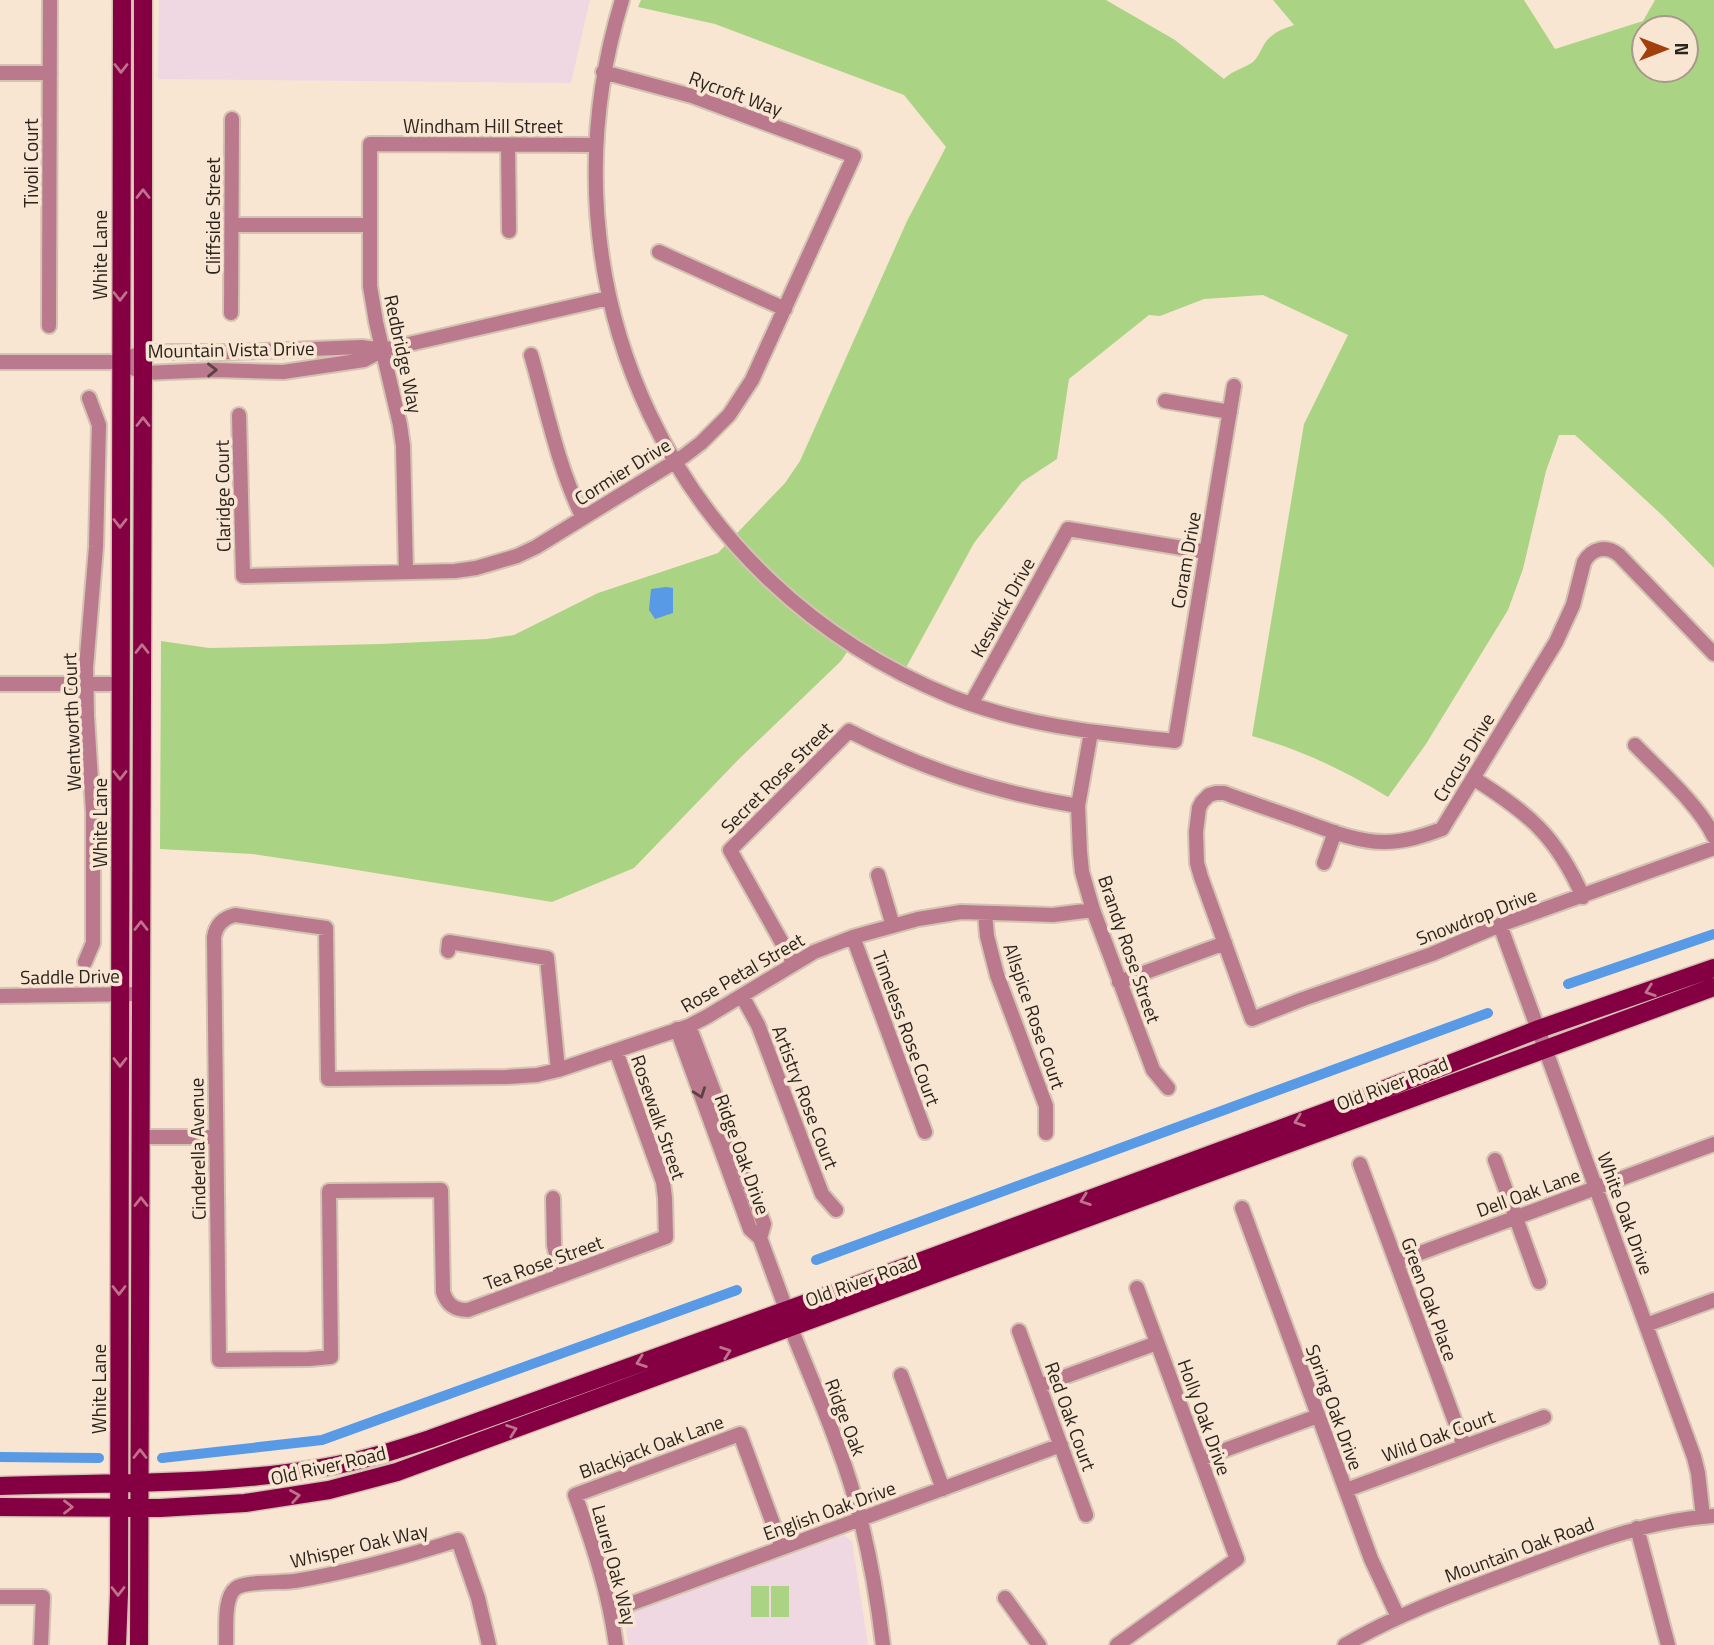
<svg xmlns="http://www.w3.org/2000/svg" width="1714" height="1645" font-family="'Titillium Web',sans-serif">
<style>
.education{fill:#f0d8e3}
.green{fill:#aad484;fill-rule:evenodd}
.water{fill:#589ae5}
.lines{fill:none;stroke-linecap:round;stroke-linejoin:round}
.canal{stroke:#589ae5;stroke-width:10}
.minor-casing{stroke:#d3c3b2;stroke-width:18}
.major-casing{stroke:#d3c3b2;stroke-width:21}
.minor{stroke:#bb798d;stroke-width:14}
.major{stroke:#850043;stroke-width:18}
.oneway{stroke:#be738b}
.oneway2{stroke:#5d4244}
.labels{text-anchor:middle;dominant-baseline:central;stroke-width:7;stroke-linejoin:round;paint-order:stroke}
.street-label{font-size:19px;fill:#2b241d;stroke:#f8e6d3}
</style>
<rect width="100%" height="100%" fill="#f8e6d3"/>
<path class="education" d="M159 0H590L571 83 158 79Z
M844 1535 852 1541 868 1645H628L626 1625 629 1614Z"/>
<path class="green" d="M641 0H1106L1175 40 1224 79C1233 70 1243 69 1253 62 1259 56 1261 49 1265 43 1272 33 1282 29 1294 25L1273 0H1524L1555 49 1643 21 1655 0H1714V568L1663 516 1575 435H1559L1546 471 1523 569 1508 610 1426 744 1388 797C1342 769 1303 751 1252 736L1304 424 1348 335 1263 295 1204 299 1160 316 1149 315 1069 379 1057 459 1022 482 974 543 902 675 851 646 841 661 739 759 634 868 552 902 326 865 252 854 160 849 161 641 209 648 380 644 487 639 514 635 598 593 718 553 785 483 800 461 907 221 946 147 904 95 715 24 638 7ZM1644 28H1686V70H1644Z
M751 1586H769V1617H751Z
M771 1586H789V1617H771Z"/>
<path class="water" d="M666 587 673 588V613L655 619 649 610 651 589Z"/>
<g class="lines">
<path class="canal" d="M1568 984 1714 934
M816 1260 1488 1013
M0 1457 99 1458
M162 1458 322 1440 737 1290"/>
<g class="minor-casing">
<path id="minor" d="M622 0C534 287 673 584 952 697 1024 726 1099 733 1175 741L1234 386
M0 73H50
M508 145 509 231
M232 225H370
M659 252 785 309
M231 313 232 119
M49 326 50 0
M531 355C547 410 558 467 583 518
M0 362H120L143 373 215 370 283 372 364 360 383 350 609 298
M120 362 143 352H234L362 347 383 350
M1165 401 1230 412
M239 415 243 576 455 571 476 568 517 556 536 547 583 518 684 456 701 443 729 415 752 380 854 156 692 96 603 72
M406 572 403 446 400 425 376 322 370 286V144L595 145
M1714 654 1619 555C1606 545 1592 548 1584 562L1573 605 1556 642 1442 829C1423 836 1405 842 1384 842 1357 842 1331 831 1306 822 1278 812 1251 803 1224 793H1216L1209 795 1202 802 1199 808 1196 832 1197 863 1201 877 1252 1019 1303 999 1432 954 1500 925 1714 848
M0 684H120
M971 704 1068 529 1206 552
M1091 732 1078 806 1080 852 1082 872 1093 910 1153 1070 1168 1088
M1635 745C1660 771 1700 806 1714 837
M1473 778C1528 813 1556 835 1583 897
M1324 863 1335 832
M878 875 893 926
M985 913 987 936 997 975 1046 1106V1133
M1500 925 1694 1457 1698 1473 1703 1517
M853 937 925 1132
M448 951 449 942 547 958 558 1070
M85 962 93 943V812L87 716 86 668 96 547 99 425 89 398
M794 964 730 850 849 731C925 770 994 792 1078 806
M1119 982 1225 943
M0 996 141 994
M742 996 758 1025 822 1194 836 1210
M689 1026 764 1224 760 1238
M677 1029 750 1229 760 1238 786 1309 791 1328C806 1367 824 1407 838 1447 862 1510 875 1578 883 1645
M616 1051 663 1182 665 1198 666 1237 468 1310C455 1310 447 1305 443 1292L441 1190 329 1191 331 1357 309 1359 219 1360 214 937C216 925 223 918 235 915L326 928 328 1079 506 1077 537 1075 558 1070 689 1026 708 1016 814 952 853 937 918 919 961 912 1053 915 1093 910
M141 1137H216
M1495 1160 1539 1282
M1360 1164 1464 1446
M553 1198 554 1245 561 1276
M1242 1208 1371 1559 1398 1617
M1396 1262 1714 1144
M1646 1325 1714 1300
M1019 1331 1086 1515
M901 1375 943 1489
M1039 1386 1157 1343
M1200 1459 1318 1416
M1346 1490 1544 1417
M1637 1528 1668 1645
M0 1597H43L41 1645
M1005 1598 1039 1645
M611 1611 1061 1445
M226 1645C227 1629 223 1598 236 1588 246 1581 281 1583 295 1581 350 1572 404 1557 458 1540L478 1598 489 1645
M616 1645C609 1593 593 1544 575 1495L740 1434 782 1548
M1117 1645 1237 1559 1137 1288
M1345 1645C1401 1612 1462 1591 1523 1568 1585 1545 1647 1520 1714 1516"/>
</g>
<g class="major-casing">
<path id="major" d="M0 1486C109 1482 219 1486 326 1467 362 1461 396 1450 430 1439L840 1291 1331 1110 1539 1029 1714 968
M0 1507 160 1508 245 1503 329 1490 397 1472 1714 987
M117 1645 119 1594 122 0
M139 1645 143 373V0"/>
</g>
<use href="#minor" class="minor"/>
<use href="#major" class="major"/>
</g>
<defs><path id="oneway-chevron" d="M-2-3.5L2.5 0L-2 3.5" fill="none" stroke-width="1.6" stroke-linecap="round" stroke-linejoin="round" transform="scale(1.75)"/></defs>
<g class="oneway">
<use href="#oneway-chevron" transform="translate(121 68) rotate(90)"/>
<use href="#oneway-chevron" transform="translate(143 194) rotate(-90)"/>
<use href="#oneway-chevron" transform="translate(120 296) rotate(90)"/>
<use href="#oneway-chevron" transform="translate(143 422) rotate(-90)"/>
<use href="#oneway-chevron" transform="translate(120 523) rotate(90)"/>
<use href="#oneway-chevron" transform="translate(142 649) rotate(-90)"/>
<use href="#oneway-chevron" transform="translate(120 775) rotate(90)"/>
<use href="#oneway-chevron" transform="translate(141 926) rotate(-90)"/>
<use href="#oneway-chevron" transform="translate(1650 991) rotate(161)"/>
<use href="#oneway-chevron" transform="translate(120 1062) rotate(90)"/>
<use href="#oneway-chevron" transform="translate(1299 1121) rotate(160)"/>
<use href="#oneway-chevron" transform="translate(1085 1200) rotate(160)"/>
<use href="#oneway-chevron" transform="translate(141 1202) rotate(-90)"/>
<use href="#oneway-chevron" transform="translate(119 1290) rotate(90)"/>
<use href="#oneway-chevron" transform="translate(726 1352) rotate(-20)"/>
<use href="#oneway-chevron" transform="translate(641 1362) rotate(160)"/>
<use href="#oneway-chevron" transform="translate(512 1430) rotate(-20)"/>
<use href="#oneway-chevron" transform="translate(140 1454) rotate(-90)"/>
<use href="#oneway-chevron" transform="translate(295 1496) rotate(-10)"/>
<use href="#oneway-chevron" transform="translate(68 1507)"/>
<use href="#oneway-chevron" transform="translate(118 1591) rotate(90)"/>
</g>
<g class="oneway2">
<use href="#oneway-chevron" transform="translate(212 370) rotate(-1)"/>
<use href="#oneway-chevron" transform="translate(700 1093) rotate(70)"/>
</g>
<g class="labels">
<g class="street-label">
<text transform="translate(736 93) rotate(20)">Rycroft Way</text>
<text x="483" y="125">Windham Hill Street</text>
<text transform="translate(30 163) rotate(-90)">Tivoli Court</text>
<text transform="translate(212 216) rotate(-90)">Cliffside Street</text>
<text transform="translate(99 255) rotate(-90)">White Lane</text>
<text transform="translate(231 349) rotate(-1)">Mountain Vista Drive</text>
<text transform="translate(404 354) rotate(78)">Redbridge Way</text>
<text transform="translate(622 471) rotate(-32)">Cormier Drive</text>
<text transform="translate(222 496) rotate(-91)">Claridge Court</text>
<text transform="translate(1185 560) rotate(-80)">Coram Drive</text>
<text transform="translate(1002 607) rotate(-61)">Keswick Drive</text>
<text transform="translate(71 722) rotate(-92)">Wentworth Court</text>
<text transform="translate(1463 757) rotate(-59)">Crocus Drive</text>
<text transform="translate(776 777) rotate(-45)">Secret Rose Street</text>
<text transform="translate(99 823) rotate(-90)">White Lane</text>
<text transform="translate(1476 916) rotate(-21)">Snowdrop Drive</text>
<text transform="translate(1130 949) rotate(71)">Brandy Rose Street</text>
<text transform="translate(742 972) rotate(-30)">Rose Petal Street</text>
<text transform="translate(70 976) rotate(-1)">Saddle Drive</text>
<text transform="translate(1035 1016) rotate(71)">Allspice Rose Court</text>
<text transform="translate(907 1028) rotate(70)">Timeless Rose Court</text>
<text transform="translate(1392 1083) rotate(-21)">Old River Road</text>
<text transform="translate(806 1097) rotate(69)">Artistry Rose Court</text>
<text transform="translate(659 1117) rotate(71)">Rosewalk Street</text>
<text transform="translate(197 1149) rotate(-91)">Cinderella Avenue</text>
<text transform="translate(743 1154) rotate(70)">Ridge Oak Drive</text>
<text transform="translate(1528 1192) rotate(-20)">Dell Oak Lane</text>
<text transform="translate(1626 1213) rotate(70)">White Oak Drive</text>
<text transform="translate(543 1262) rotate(-20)">Tea Rose Street</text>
<text transform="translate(861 1280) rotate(-20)">Old River Road</text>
<text transform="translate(1430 1299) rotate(70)">Green Oak Place</text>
<text transform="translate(98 1389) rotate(-90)">White Lane</text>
<text transform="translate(1335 1407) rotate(70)">Spring Oak Drive</text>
<text transform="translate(1071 1416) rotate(70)">Red Oak Court</text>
<text transform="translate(846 1417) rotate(69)">Ridge Oak</text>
<text transform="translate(1205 1417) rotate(70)">Holly Oak Drive</text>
<text transform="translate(1438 1435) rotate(-20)">Wild Oak Court</text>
<text transform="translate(651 1446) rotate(-20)">Blackjack Oak Lane</text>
<text transform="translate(328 1465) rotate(-13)">Old River Road</text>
<text transform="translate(829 1510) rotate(-20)">English Oak Drive</text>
<text transform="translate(359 1545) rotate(-13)">Whisper Oak Way</text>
<text transform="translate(1519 1549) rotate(-20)">Mountain Oak Road</text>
<text transform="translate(615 1565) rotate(75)">Laurel Oak Way</text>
</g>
</g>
<g transform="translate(1665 49) rotate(90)"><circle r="33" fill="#f8e6d3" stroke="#a6988a" stroke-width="2"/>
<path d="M0-5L12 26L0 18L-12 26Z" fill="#a33f0c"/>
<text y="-10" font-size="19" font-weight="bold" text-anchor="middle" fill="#2b241d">N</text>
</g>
</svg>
